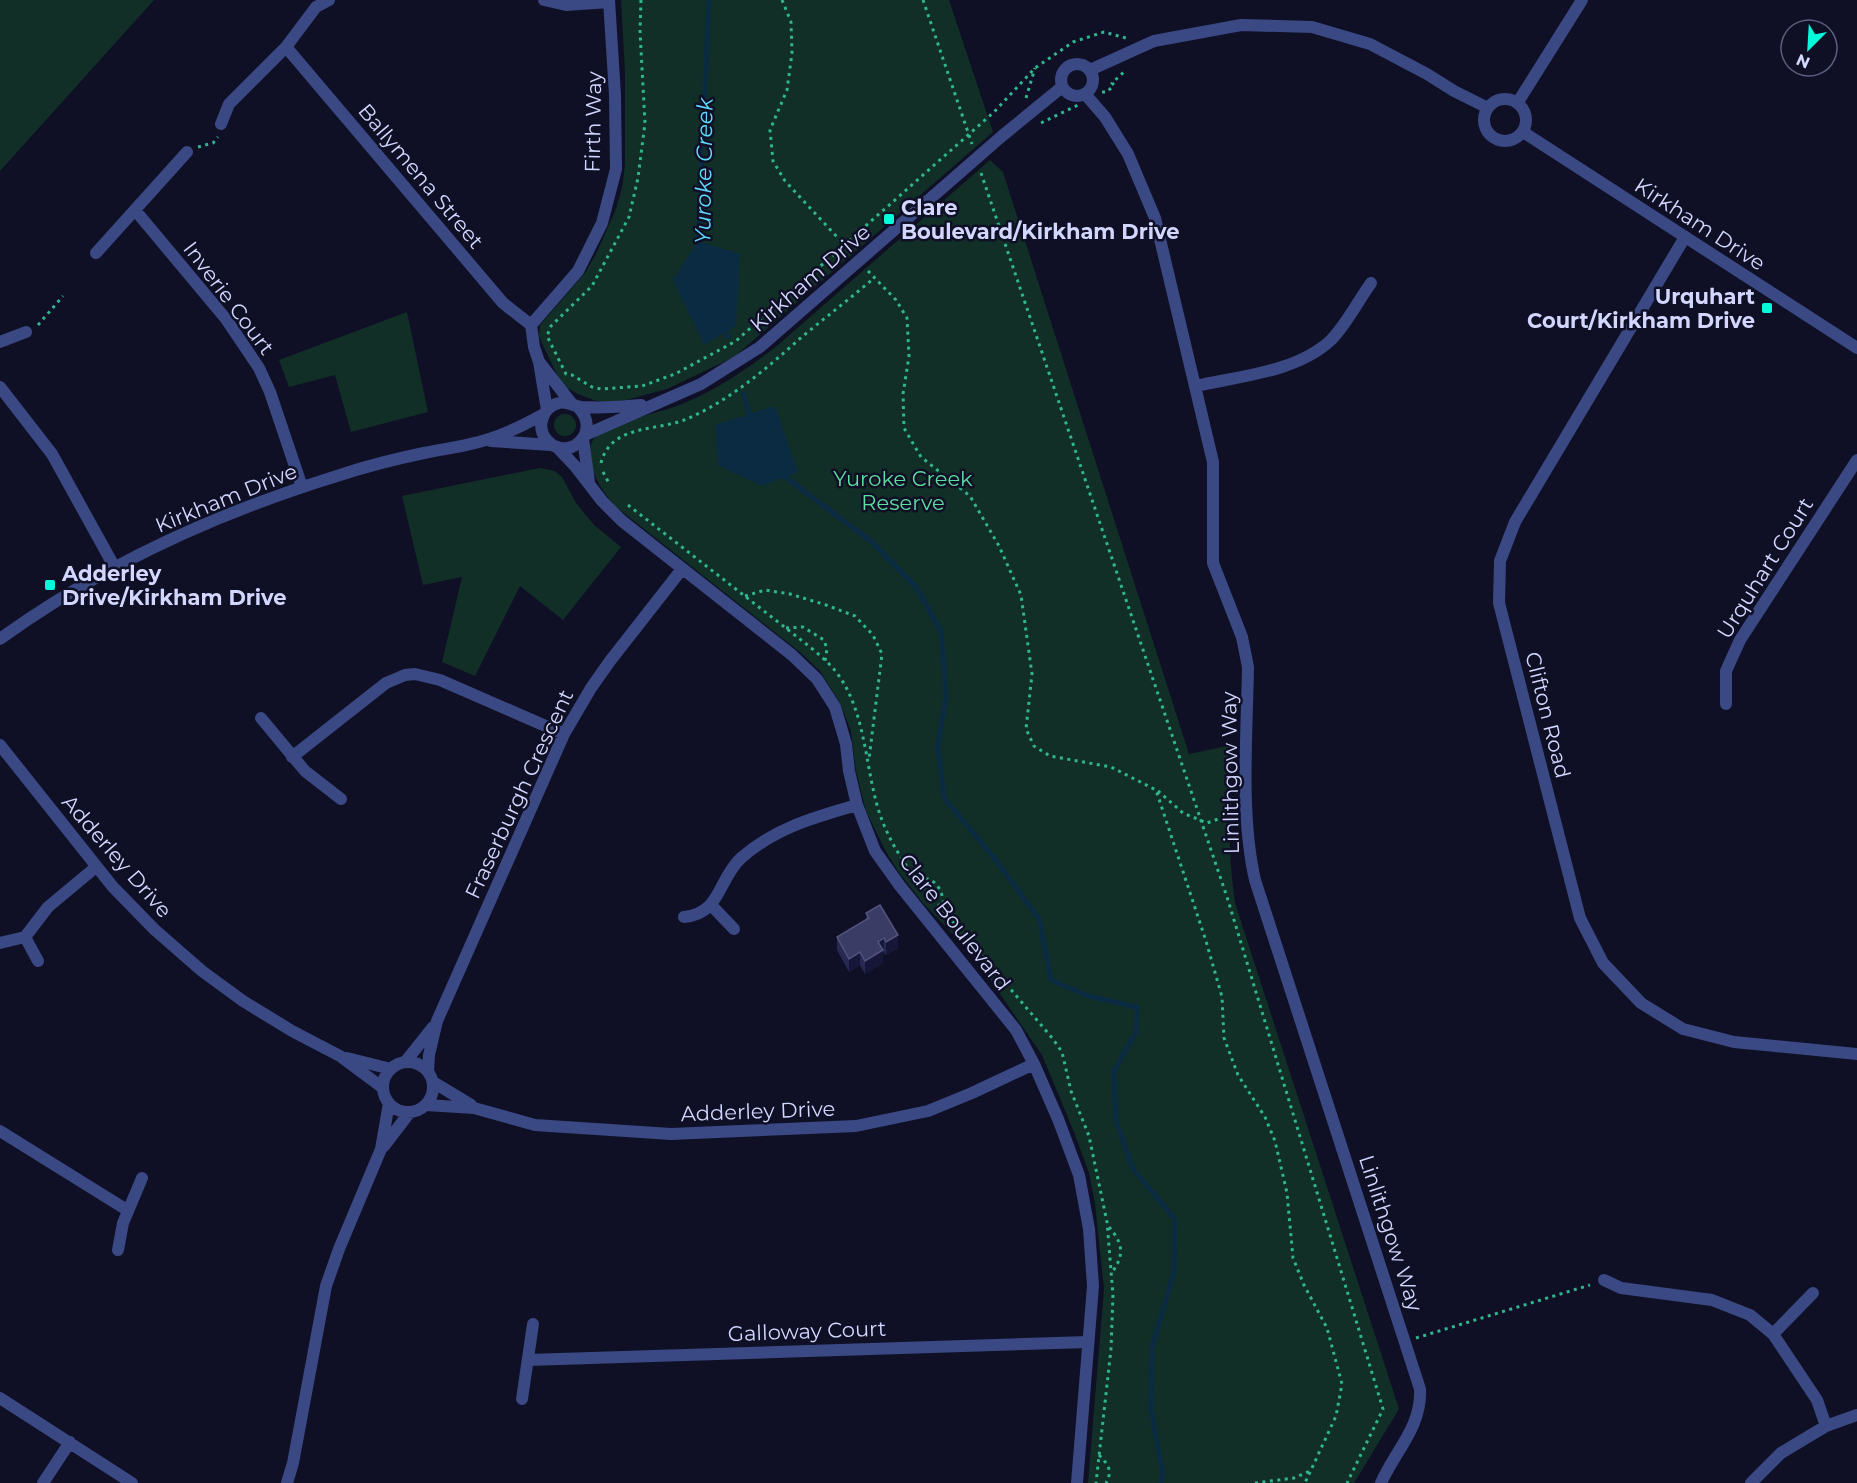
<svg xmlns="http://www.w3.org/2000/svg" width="1857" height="1483" font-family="Montserrat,sans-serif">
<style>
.green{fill:#122f27}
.water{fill:#0a2b42}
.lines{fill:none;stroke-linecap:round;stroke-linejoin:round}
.stream{stroke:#0a2b42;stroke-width:5}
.path{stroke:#2fb68f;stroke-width:3;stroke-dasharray:3 4.5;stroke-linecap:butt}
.minor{stroke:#3a4883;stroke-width:12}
.tertiary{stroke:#3a4883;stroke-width:12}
.wall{fill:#282952}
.shaded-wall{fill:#161738}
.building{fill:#3a3c65;stroke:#52547d;stroke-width:1.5}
.poi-dot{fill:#01fcdc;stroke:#0f1025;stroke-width:2}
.labels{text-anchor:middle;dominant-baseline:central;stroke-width:5;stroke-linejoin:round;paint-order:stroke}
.street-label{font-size:21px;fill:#d3d7ff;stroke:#0f1025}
.poi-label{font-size:21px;font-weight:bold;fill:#d3d7ff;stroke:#0f1025;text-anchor:start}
.park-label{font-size:21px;fill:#5edfa2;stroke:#0f1025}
.water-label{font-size:22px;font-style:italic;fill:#61d9fe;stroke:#0f1025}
</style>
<rect width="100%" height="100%" fill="#0f1025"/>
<path class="green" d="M0 0H154L0 171Z
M621 0H949L993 132 734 357 667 389 618 402 596 401 576 393 562 385 539 337 540 325 585 273 596 254 616 209 622 188 625 165V72Z
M990 160 1003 172 1189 754 1232 745C1229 798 1227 850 1235 903L1399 1409 1354 1483H1088L1104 1289 1095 1203 1089 1173 1074 1132 1042 1055 974 956 922 902 898 871 886 852 866 811 856 771 851 731 840 703 820 671 801 653 615 506C602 491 581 461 593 440 603 425 656 413 674 407 712 393 746 370 778 345Z
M407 312 428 412 351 432 335 375 289 387 279 360Z
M554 425a11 11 0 1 1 22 0a11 11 0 1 1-22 0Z
M540 468 555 471 562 477 576 503 594 525 621 547 563 620 520 586 475 676 442 662 462 577 423 585 402 496Z"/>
<path class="water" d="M698 241 740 254 736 326 704 345 673 280Z
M775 406 798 472 762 486 718 465 715 425Z"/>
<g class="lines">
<path class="stream" d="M700 247 698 241 709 0
M725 325 728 337
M743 393 751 420
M780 473 872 542 917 588 941 632 946 696 938 747 944 798 995 859 1039 919 1051 980 1088 996 1137 1007 1136 1032 1114 1071 1116 1121 1133 1169 1175 1219 1174 1272 1152 1347 1151 1411 1163 1474 1161 1483"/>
<path class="path" d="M641 0 640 31 645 123 638 178 629 217 592 286 551 326 547 336 566 374 572 375 592 387 601 389 642 386 675 374 736 341 994 112 1035 68 1073 42 1104 32 1126 38
M782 0 791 22 792 53 787 90 770 130 773 161 785 181 850 251
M923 0 972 144
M1102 92H1107L1114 85 1112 83 1125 71
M1026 98 1035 68
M1041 123 1078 105
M198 147 213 143 218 137
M981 173 1227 897 1383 1409 1347 1483
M868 271 896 300 907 318 909 356 903 394 904 428 921 457 970 496 999 546 1021 595 1032 674 1026 729 1034 746 1050 756 1111 767 1156 790 1206 941 1222 997 1224 1038 1238 1075 1265 1117 1275 1141 1287 1193 1293 1258 1304 1285 1327 1328 1342 1384 1336 1416 1305 1483
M38 325 63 296
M601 463C611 423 659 432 689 418 732 399 768 367 803 336 827 316 851 298 874 278
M603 472 610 485
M628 505 796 636C810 647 826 659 837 673 865 711 865 762 877 805 884 830 896 851 910 871L1053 1039 1062 1052 1071 1091 1089 1136 1107 1222 1113 1295 1111 1349 1096 1483
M745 596 765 590 790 594 826 605 855 616 873 635 882 654 869 759
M786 628 803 627 824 640 827 649 825 661
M1158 791 1183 813 1207 823 1224 817 1229 813 1230 798
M918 879C938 875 944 895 944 910
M1109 1227C1122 1242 1125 1254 1113 1271
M1416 1338 1590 1285
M1099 1455C1108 1464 1113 1471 1106 1483
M1255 1483 1294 1478 1310 1471"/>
<path class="minor" d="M544 0 566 5 609 2
M286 47 503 303 531 325
M1085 94 1105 117 1128 154 1155 218 1213 462V563L1242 637 1248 667C1247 735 1240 814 1255 880L1420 1389C1422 1427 1395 1451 1381 1483
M1518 102 1582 0
M221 124 229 104 286 47 316 7 329 0
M135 210 226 319 259 368 270 392 302 487
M1685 237 1515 522 1500 561 1499 603 1580 918 1603 963 1641 1003 1683 1029 1734 1042 1857 1054
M96 253 187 152
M0 342 26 332
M540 363 572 404
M1196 386C1240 376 1297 372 1331 340 1346 325 1358 301 1371 283
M0 387 52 454 115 568
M547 410 539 362 534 347 531 325 578 271 602 223 616 169 615 95 609 0
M583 439 589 482
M557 447 575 466 602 501 622 521 792 655 817 679 835 707 846 744 849 771 857 805 875 851 900 886 1016 1030 1034 1064 1058 1119 1079 1175 1089 1229 1093 1286 1077 1483
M1726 704V671L1740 640 1857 460
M261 718 305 771 341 799
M0 745 113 887 155 930 202 971 243 1001 292 1031 340 1056 383 1088
M292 757 386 683 405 675 415 674 440 680 564 734
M711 905 734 929
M684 917C721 914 718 879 741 858 775 828 815 817 857 805
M25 937 38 961
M0 943 25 937 48 907 96 867
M347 1058 391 1069
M406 1061 433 1027
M383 1087a25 25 0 1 1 50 0a25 25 0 1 1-50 0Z
M428 1071 429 1055 437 1021 564 734 591 688 610 661 682 569
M433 1082 471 1105
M426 1105 474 1108 535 1125 671 1134 856 1126 928 1111 972 1093 1034 1064
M0 1131 127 1210
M384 1146 410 1112
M118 1250 123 1223 142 1178
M1604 1280 1621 1288 1712 1300 1750 1315 1773 1334 1817 1400 1826 1426
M1773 1334 1813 1293
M528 1360 1088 1342
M0 1398 132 1483
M522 1399 533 1324
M43 1483 70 1442
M287 1483 293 1463 326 1286 339 1249 381 1149 389 1103
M1751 1483 1781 1453 1826 1426 1857 1415"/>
<path class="tertiary" d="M1061 80a16 16 0 1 1 32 0a16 16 0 1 1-32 0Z
M1090 70 1154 41 1241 25 1312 27 1370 44 1427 74 1454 91 1488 108
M1484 120a21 21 0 1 1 42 0a21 21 0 1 1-42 0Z
M1523 132 1857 348
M578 407C604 434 565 464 546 439 536 426 543 407 559 403 567 401 573 406 581 407 601 408 622 407 641 405
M585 435 701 384 760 347 1002 136 1062 87
M491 441 551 445
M0 639C102 565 219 512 340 475 367 466 395 459 424 453 444 449 466 446 486 440 506 434 526 424 544 414"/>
</g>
<path class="wall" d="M866 913 898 948 886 955 883 952V963L865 974 860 965 849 972 837 950V937L866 920Z"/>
<path class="shaded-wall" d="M898 935V948L886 955V942Z
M884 938 883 963 865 974V961L878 942Z
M860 952V965L849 972V959Z"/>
<path class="building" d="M880 905 898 935 886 942 884 938 878 942 883 950 865 961 860 952 849 959 837 937 869 918 866 913Z"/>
<g class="poi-dot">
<rect x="883" y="213" width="12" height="12" rx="3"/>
<rect x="1761" y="302" width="12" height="12" rx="3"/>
<rect x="44" y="579" width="12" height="12" rx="3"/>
</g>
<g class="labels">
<g class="street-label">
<text transform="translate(593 122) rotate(-89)">Firth Way</text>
<text transform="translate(421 176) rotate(50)">Ballymena Street</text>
<text transform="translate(1700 224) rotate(33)">Kirkham Drive</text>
<text transform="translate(810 278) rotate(-41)">Kirkham Drive</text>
<text transform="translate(229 298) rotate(53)">Inverie Court</text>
<text transform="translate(226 498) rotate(-22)">Kirkham Drive</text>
<text transform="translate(1765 568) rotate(-58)">Urquhart Court</text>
<text transform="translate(1548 715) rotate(76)">Clifton Road</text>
<text transform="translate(1230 773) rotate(-91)">Linlithgow Way</text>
<text transform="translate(519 794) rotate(-65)">Fraserburgh Crescent</text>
<text transform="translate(117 856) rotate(49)">Adderley Drive</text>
<text transform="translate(955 922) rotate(52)">Clare Boulevard</text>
<text transform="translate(758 1111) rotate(-2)">Adderley Drive</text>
<text transform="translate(1391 1233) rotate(72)">Linlithgow Way</text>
<text transform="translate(807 1331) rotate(-2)">Galloway Court</text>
</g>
<g class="poi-label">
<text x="901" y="207">Clare<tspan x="901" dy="24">Boulevard/Kirkham Drive</tspan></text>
<text x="1755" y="296" text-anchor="end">Urquhart<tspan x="1755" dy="24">Court/Kirkham Drive</tspan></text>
<text x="62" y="573">Adderley<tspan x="62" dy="24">Drive/Kirkham Drive</tspan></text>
</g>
<g class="park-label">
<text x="903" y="478">Yuroke Creek<tspan x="903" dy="24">Reserve</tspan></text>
</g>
<g class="water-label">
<text transform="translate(704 171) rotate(-89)">Yuroke Creek</text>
</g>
</g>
<g transform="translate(1809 48) rotate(204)"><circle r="28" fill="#0f1025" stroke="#5d607c" stroke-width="1.5"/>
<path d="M0-4.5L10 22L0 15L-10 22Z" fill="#01fcdc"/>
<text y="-9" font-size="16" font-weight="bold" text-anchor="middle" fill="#d3d7ff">N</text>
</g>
</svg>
